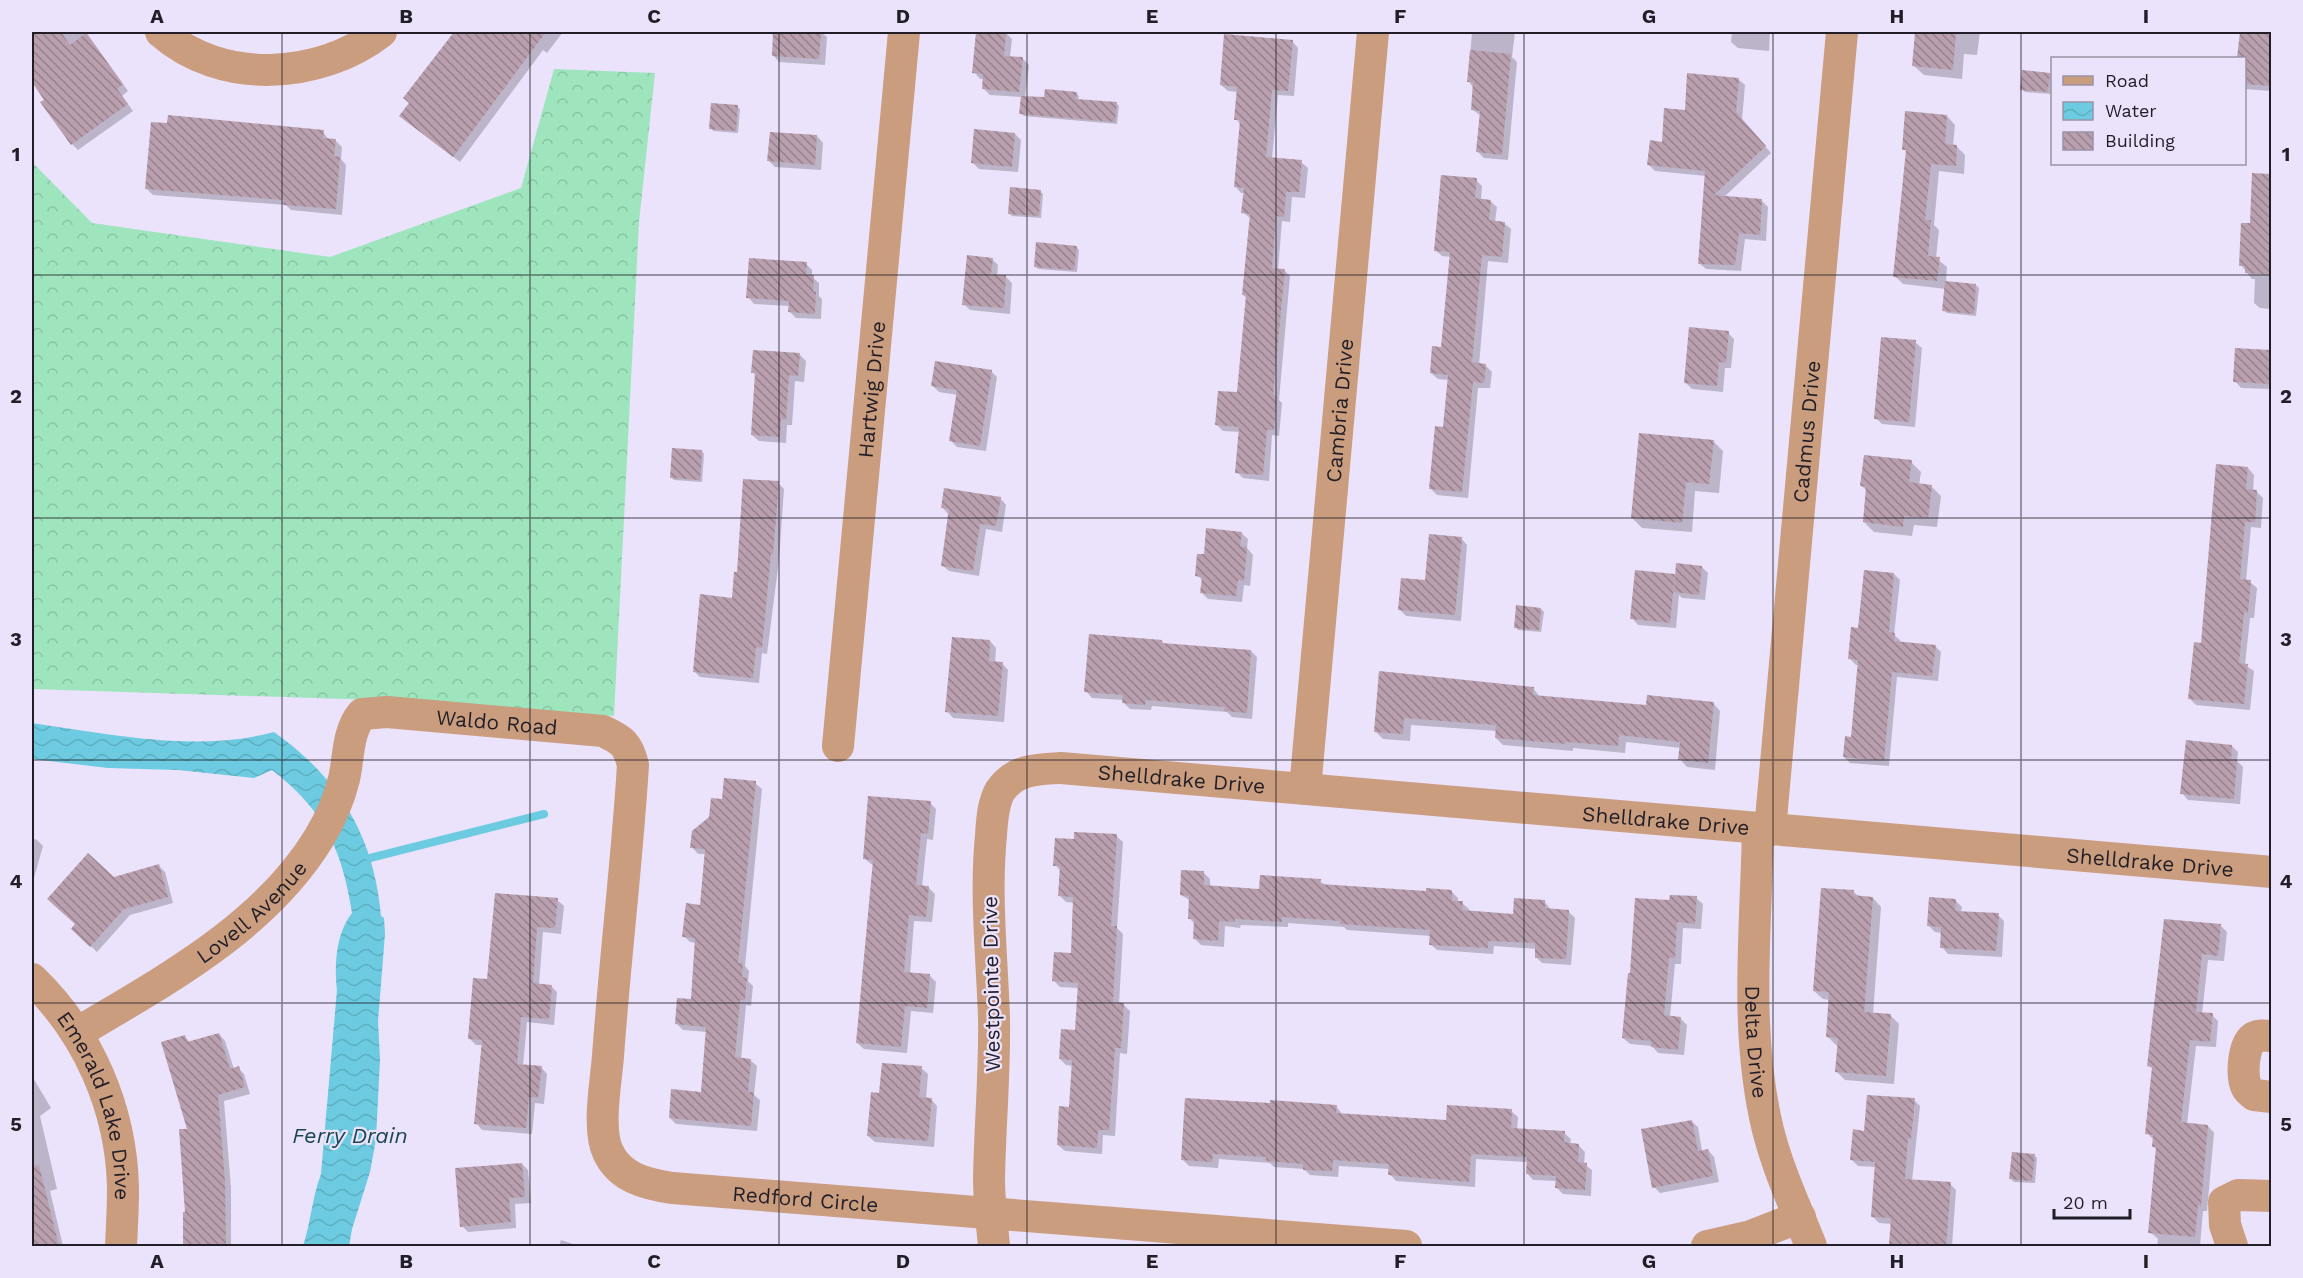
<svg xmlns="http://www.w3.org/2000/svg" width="2303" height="1278" font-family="'Work Sans',sans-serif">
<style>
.forest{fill:url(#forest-crowns)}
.water{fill:url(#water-waves)}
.shadow{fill:#0003}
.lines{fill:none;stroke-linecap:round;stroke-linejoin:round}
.stream{stroke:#6ccbe0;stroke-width:8}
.building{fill:url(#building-back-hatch)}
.minor{stroke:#ca9d7e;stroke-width:32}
.grid{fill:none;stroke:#211e27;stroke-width:1.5;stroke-opacity:0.55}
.labels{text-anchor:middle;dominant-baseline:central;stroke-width:4.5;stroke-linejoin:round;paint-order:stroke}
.street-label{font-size:21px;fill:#211e27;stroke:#ebe2fc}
.water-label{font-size:22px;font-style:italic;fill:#1a464f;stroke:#ebe2fc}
.neatline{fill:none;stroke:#211e27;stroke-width:2}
.grid-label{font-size:20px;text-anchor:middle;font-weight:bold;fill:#211e27}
</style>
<defs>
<pattern id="forest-crowns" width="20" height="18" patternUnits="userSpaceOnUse" patternTransform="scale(1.5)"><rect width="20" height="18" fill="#9ee5be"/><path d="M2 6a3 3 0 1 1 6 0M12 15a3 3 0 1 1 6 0" fill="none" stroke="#88c4a3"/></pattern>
<pattern id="water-waves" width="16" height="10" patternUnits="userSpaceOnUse" patternTransform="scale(1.5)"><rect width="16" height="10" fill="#6ccbe0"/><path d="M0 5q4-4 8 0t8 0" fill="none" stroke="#5daec0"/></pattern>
<pattern id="building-back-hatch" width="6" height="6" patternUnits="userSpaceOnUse" patternTransform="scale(1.5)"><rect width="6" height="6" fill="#baa0ae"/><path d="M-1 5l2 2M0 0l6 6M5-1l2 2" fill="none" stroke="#97828e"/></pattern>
</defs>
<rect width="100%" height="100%" fill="#ebe2fc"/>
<path class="forest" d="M554 69 655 73 639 222 614 716 376 700 32 689V162L92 223 330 257 521 188Z"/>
<path class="water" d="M32 723C108 734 198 753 274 732 339 778 374 836 381 916L384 918 385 934 378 1021 380 1059 376 1139 370 1172 352 1229 349 1246H303C311 1222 312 1198 321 1174L337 990C334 965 336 933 352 913 342 849 324 810 272 770L254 778 178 770 108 768 32 759Z"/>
<path class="shadow" d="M32 32H86L128 91 122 96 133 111 78 150 72 144 46 100 32 80Z
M456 32H563L547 53 543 50 460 162 408 122 411 103 405 98Z
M775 32H821L827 37 825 65 779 62 773 55Z
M977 32H1005L1012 39 1010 57 1022 58 1029 65 1025 98 1045 99 1076 93 1079 96 1078 101 1116 103 1119 106 1117 124 1024 116 1021 113 1022 97 990 95 983 88 984 79H980L974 72Z
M1472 32H1515L1512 57 1517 62 1508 160 1484 158 1478 152 1481 116 1472 109 1474 88 1468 81Z
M1732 32H1770L1769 51 1738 48 1731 42Z
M1917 32H1980L1977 55 1964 54 1962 79 1924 75 1914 66Z
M2241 32H2272V91L2244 89V58H2239Z
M1292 41 1298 48 1294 96 1278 95 1272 159 1301 162 1308 168 1305 198 1292 197 1290 222 1282 221 1278 270H1284L1290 276 1279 400 1282 403 1279 436 1272 435 1269 481 1243 478 1237 472 1241 432 1223 431 1217 425 1238 394 1247 298 1243 295 1251 219 1243 212 1245 193H1241L1235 186 1241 125 1236 119 1238 92 1228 91 1221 85Z
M2049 74 2052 77 2051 94 2025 92 2022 89Z
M1738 79 1745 85 1742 120 1771 153 1724 197 1762 201 1768 207 1766 241 1745 239 1741 271 1706 269 1699 263 1706 176 1655 171 1648 164 1687 112Z
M737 107 740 109 738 133 713 131 711 128Z
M1947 116 1955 125 1953 146 1957 147 1965 155 1964 174 1939 171 1934 225 1939 230 1936 258 1947 267 1946 283 1976 285 1979 288 1976 316 1947 313 1944 310 1946 289 1903 284 1895 276 1908 153 1904 149Z
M323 132 329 140H335L342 147 341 159 346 165 342 215 291 210 286 205 153 195 147 189Z
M1015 134 1021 140 1018 172 979 169 973 163Z
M817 136 823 143 821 170 775 167 769 161Z
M2254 175 2272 176V309L2260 308 2254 303 2255 279H2252L2241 265 2251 225Z
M1476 180 1482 186 1481 200 1490 201 1497 207 1495 222 1504 223 1511 229 1508 263 1488 261 1479 365H1485L1492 372 1490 388H1478L1468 498 1437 495 1431 489 1444 428 1449 380 1438 379 1431 373 1443 349 1451 257 1442 256 1435 250Z
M1040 191 1043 194 1041 218 1012 216 1009 213Z
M1076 247 1079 250 1077 272 1038 269 1035 266Z
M992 259 998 265 997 276 1006 277 1012 283 1010 314 970 310 964 304Z
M806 264 812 270V277L819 283V296L822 299 821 319 796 318 789 311 790 306 754 304 748 297Z
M1728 333 1734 339 1731 368H1725L1723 392 1692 389 1685 382Z
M1915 342 1922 348 1915 427 1882 424 1876 418Z
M2236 350 2272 351V389L2241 388 2235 381Z
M800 355 806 361 804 382 795 381 792 425H787L786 443 759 441 752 435 756 376 753 372Z
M991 371 997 377 986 451 957 447 951 441 958 395 939 392 933 386Z
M1713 441 1723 451 1719 493 1695 491 1692 532 1642 528 1632 518Z
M702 451 704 454 702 482 674 480 672 478Z
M1911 462 1921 472 1919 485 1931 486 1941 496 1937 527 1914 525 1912 536 1874 532 1864 522 1867 491 1862 486Z
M2248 468 2254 475 2253 491 2257 492 2263 498 2261 528 2251 527 2246 581 2250 582 2257 588 2254 618H2250L2245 665 2254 671 2250 710 2196 705 2190 699Z
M778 483 784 489 779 560 767 654 762 653 759 683 700 677 694 671 733 599 738 574Z
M1000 498 1006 505 1002 532 986 529 979 576 949 571 942 565 948 514 942 507Z
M1241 533 1248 539 1247 548 1253 555 1250 586 1244 585 1242 602 1208 599 1202 593 1203 581 1197 575 1205 556Z
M1461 538 1467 545 1461 621 1406 616 1400 610Z
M1702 567 1708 573 1705 600 1682 598 1679 595 1676 628 1638 625 1632 618 1674 575 1676 578Z
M1894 574 1900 580 1894 635 1900 640V643L1935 646 1941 652 1938 681 1897 677 1889 766 1850 763 1844 757 1853 739 1859 665H1856L1850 659 1860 629Z
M1541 609 1544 612 1541 632 1518 630 1516 627Z
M990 641 996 648 995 663H1002L1008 670 1004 722 953 718 947 711Z
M1162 641 1165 645 1251 651 1257 657 1252 719 1232 717 1227 712 1152 706 1151 710 1130 709 1124 703V700L1092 698 1086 691Z
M1381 672 1533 688 1540 697 1647 707 1713 703 1720 711 1715 770 1687 767 1680 759 1681 748 1626 742 1625 753 1573 748V751L1503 745 1496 738 1497 731 1411 725 1410 741 1383 739 1375 731Z
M2232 746 2238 752 2237 761 2243 767 2240 804 2188 800 2182 793Z
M755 783 762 789 745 966 749 971 748 981 753 986 751 1006 746 1005 741 1059 750 1060 757 1066 754 1095 760 1100 757 1131 676 1124 670 1118 702 1093 707 1032 683 1030 677 1024 692 1001 697 943 690 942 684 936 701 906 706 854H698L692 847 723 801Z
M930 803 936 809 933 840 927 839 922 887H928L935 894 932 922 914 921 910 974 930 976 936 982 933 1013 911 1011 907 1053 864 1049 857 1043 874 865 871 864 864 858Z
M1116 836 1123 842 1117 928 1123 934 1119 1004H1123L1130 1011 1127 1054 1120 1053 1115 1136 1103 1135 1102 1154 1065 1151 1058 1145 1070 1109 1073 1066 1066 1065 1060 1059 1076 1032 1079 988 1060 987 1053 980 1072 955 1075 903 1066 902 1060 896 1061 871 1055 865 1075 840Z
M32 838 37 840 43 846 32 885Z
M159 866 165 872 173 903 130 915 97 952 79 935 114 878Z
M1204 873 1210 879V887L1260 890 1320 881 1325 885 1427 892H1452L1458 898V902L1462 903 1469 909 1468 912 1515 915 1544 901 1551 910 1568 911 1575 918 1571 965 1542 963 1536 957 1537 949 1494 946 1493 954 1437 950 1430 944 1431 936 1347 930 1344 927 1288 923V927L1241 925 1240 928 1225 926 1224 947 1201 945 1195 939V924L1189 918 1191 901 1181 895Z
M1853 891 1859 897 1873 898 1881 907 1873 1014 1891 1016 1899 1024 1894 1084 1845 1080 1837 1072 1839 1045H1836L1827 1036 1830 1000 1823 999 1814 991Z
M1696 898 1703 904 1701 929 1683 928 1681 964H1675L1670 1017 1680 1018 1687 1025 1684 1055 1658 1053 1652 1046 1630 1044 1623 1038 1671 902Z
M557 900 564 906 561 934 543 932 539 985 551 986 557 992 554 1025 527 1022 523 1066 541 1067 547 1074 544 1104 535 1103 532 1134 482 1130 476 1123 483 1045H476L469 1038 488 980Z
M1955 900 1962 907 1961 913 1998 915 2004 921 2002 957 1948 954 1942 947V933L1935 932 1929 926Z
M2165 920 2220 925 2227 932 2224 961 2208 960 2202 1014 2212 1015 2218 1021 2216 1047 2196 1046 2187 1124 2208 1126 2214 1133 2207 1211H2203L2200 1246H2157L2158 1239 2150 1232 2158 1151 2153 1146 2154 1140 2147 1133 2153 1069 2149 1066Z
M219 1034 225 1041 234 1069 238 1068 244 1074 250 1094 224 1101 231 1188V1246H185L184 1213H187L189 1130 185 1037 191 1043Z
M921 1068 928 1074 926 1099H931L937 1106 934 1147 875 1142 868 1136 881 1095Z
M32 1076 51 1108 40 1116 57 1189 50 1191 63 1246H32Z
M1914 1100 1920 1106 1912 1181 1950 1184 1956 1190 1952 1246H1893L1890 1244 1892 1224 1879 1223 1872 1216 1876 1167 1858 1166 1852 1160 1866 1132Z
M1336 1106 1342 1114 1447 1122 1511 1111 1518 1117 1517 1130 1564 1133 1571 1139 1570 1144 1578 1145 1585 1152 1584 1164 1592 1170 1591 1196 1563 1194 1557 1188V1181L1533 1180 1527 1173 1528 1162 1476 1159 1475 1187 1396 1181 1390 1174V1169L1339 1166 1338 1177 1310 1175 1304 1169 1274 1167 1270 1163 1219 1159 1218 1168 1189 1166 1183 1160Z
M1691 1121 1698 1127 1702 1151 1708 1150 1714 1157 1719 1182 1660 1193 1654 1187Z
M2034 1155 2037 1158 2035 1183 2014 1182 2011 1179Z
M522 1164 528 1170 531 1203 515 1204 516 1228 468 1232 462 1226Z
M561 1240 579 1246H559Z"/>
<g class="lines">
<path class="stream" d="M370 858 544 814"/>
</g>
<path class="building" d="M32 32H61L70 45 86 33 123 84 117 89 128 104 71 145 40 102 44 100 32 82Z
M454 32H546L453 157 399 116 409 103 403 98Z
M773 32H821L819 59 772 56Z
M976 32H1006L1004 56 1023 57 1019 92 982 89 983 74 972 73Z
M1915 32H1956L1953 70 1912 66Z
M2240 32H2271V86L2244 84V58H2237Z
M1224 34 1293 40 1288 91 1272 90 1266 157 1302 160 1299 192H1286L1284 217 1276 216 1272 268 1285 269 1273 395 1277 396 1274 430H1267L1263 475 1235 473 1239 427 1215 425 1218 391 1237 392 1246 295H1242L1250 214 1241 213 1244 188 1234 187 1240 120H1234L1237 87 1220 85Z
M1470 50 1511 54 1502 155 1476 152 1480 111 1471 110 1473 82H1467Z
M2022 70 2050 73 2048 92 2020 90Z
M1687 73 1739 78 1736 112 1766 146 1714 195 1762 199 1760 235 1739 233 1735 265 1698 264 1705 171 1647 165 1650 140 1662 142 1664 108 1685 110Z
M1045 89 1077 92 1076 99 1117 102 1115 122 1019 114 1021 96 1044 97Z
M711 103 738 105 736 131 709 129Z
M1905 111 1947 115 1945 144 1957 145 1956 166 1931 164 1925 220H1931L1928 256 1940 257 1937 281 1893 277 1906 150H1902Z
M168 115 324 130 323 138 336 139 334 156 340 157 336 209 283 205 284 200 145 189 151 122 167 123Z
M974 129 1015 133 1012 167 971 163Z
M770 132 817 135 815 165 767 161Z
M2252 173 2271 174V275L2245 273V266H2239L2241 223H2250Z
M1441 175 1477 178 1475 198 1491 200 1489 220 1505 222 1502 257 1482 255 1472 362 1486 364 1484 383 1473 382 1462 492 1429 489 1435 426 1443 427 1448 375 1430 373 1432 346 1441 347 1450 252 1434 251Z
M1010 187 1041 190 1039 216 1008 214Z
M1036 242 1077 246 1074 270 1034 267Z
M967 255 993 258 991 274 1006 275 1004 308 962 305Z
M749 258 807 262 806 275H814L813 291 816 292 815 314 788 312 789 301 746 298Z
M1945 281 1976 284 1974 314 1942 311Z
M1689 327 1729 331 1726 363 1719 362 1717 386 1684 383Z
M1881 337 1916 340 1909 422 1874 419Z
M2235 348 2271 350V384L2233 382Z
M753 350 800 353 798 376 789 375 786 420 781 419 780 437 751 435 755 373H751Z
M935 361 992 370 980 446 949 441 957 390 931 386Z
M1639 433 1714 440 1709 484 1686 482 1682 523 1631 518Z
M672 448 702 450 700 480 670 478Z
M1864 455 1912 460 1909 482 1932 485 1928 518 1904 516 1903 527 1863 522 1866 487 1860 486Z
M2216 464 2248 467 2246 489 2257 490 2255 522H2245L2240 579 2251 580 2248 613 2244 612 2239 663 2248 664 2244 704 2188 699 2194 642 2201 643Z
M743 479 779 481 773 554H771L762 648 756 647 753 678 693 672 700 594 732 598 734 572H737Z
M944 488 1001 497 996 526 980 524 973 571 941 566 949 509 941 508Z
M1206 528 1242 532 1240 546 1247 547 1244 581 1238 580 1236 596 1200 593 1202 577 1195 576 1197 554H1204Z
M1429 534 1462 537 1455 615 1398 610 1401 578 1425 580Z
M1676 563 1702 566 1699 595 1674 592Z
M1635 570 1675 574 1670 623 1630 619Z
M1864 570 1894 573 1889 632 1895 633 1894 641 1936 645 1932 676 1892 672 1884 761 1843 757 1845 736 1851 737 1858 660 1848 659 1851 627 1858 628Z
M1516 605 1541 608 1539 630 1514 628Z
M1089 634 1162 640V643L1251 650 1247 713 1224 711 1225 707 1146 700 1145 705 1122 703 1123 695 1084 692Z
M952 637 990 640 989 661 1003 662 998 716 945 712Z
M1379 671 1534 687 1533 695 1646 705 1647 695 1714 702 1708 763 1678 760 1680 742 1619 735 1618 746 1566 742V744L1495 738 1496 725 1404 718 1403 734 1374 732Z
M2186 740 2232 745 2231 759 2237 760 2234 799 2180 794Z
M724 778 756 781 738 963H743L742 977 747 978 745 1000H740L735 1057 751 1059 748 1092H754L751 1126 669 1118 671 1089 701 1092 706 1027 675 1024 677 998 691 999 695 938 682 937 686 903 700 905 705 849 690 848 692 831 709 817 711 798 722 799Z
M868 796 931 801 928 834 921 833 916 885 929 886 926 917 909 915 904 972 930 974 927 1008 905 1006 901 1047 856 1043 873 860 863 859Z
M1074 832 1117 834 1111 926H1117L1113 1002 1124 1003 1121 1048H1115L1109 1130H1098L1097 1148 1057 1145 1059 1106 1069 1107 1072 1060 1059 1059 1061 1029 1075 1030 1078 983 1052 981 1054 952 1071 953 1073 897 1058 896 1060 866H1053L1055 838 1074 839Z
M88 853 114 877 159 864 168 897 124 909 90 947 71 929 75 924 47 899Z
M1181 870 1204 871V885L1259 889 1260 875 1321 879 1320 884 1426 891V888L1452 890V901H1463L1462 910 1513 914 1514 898 1545 900V908L1569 910 1566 959 1535 958V943L1488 941V948L1429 945 1430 930 1340 924V921L1282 917V922L1235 919V922L1219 921 1218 941 1193 939 1194 919H1188L1189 896 1180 895Z
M1821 888 1854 890 1853 895 1873 897 1864 1012 1891 1014 1886 1076 1835 1072 1838 1038 1826 1037 1829 992 1813 991Z
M495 893 558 898 555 928 537 927 533 983 552 985 549 1019 521 1017 517 1064 542 1066 538 1098 529 1097 526 1128 474 1124 482 1040 468 1039 473 978 487 979Z
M1670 895 1697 896 1695 924 1677 922 1675 958H1669L1664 1015 1681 1017 1678 1050 1651 1047V1041L1622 1038 1628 973H1630L1635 898 1669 900Z
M1929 897 1956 899 1955 911 1999 913 1996 951 1940 948 1941 927 1927 926Z
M2164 919 2221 924 2218 956 2202 954 2196 1012 2213 1013 2210 1042 2190 1040 2181 1122 2208 1125 2201 1206 2198 1205 2195 1237 2148 1233 2156 1147H2152L2153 1135 2145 1134 2152 1067 2147 1066Z
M219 1033 230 1069 239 1066 245 1087 218 1095 225 1181 226 1246H183V1212H185L179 1129H187L161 1042 185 1035 187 1042Z
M882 1063 922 1066 919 1097 932 1098 928 1141 867 1136 871 1092 879 1093Z
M1867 1095 1915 1098 1911 1139 1908 1138 1905 1179 1951 1182 1946 1246 1889 1244 1891 1218 1871 1217 1875 1162 1850 1160 1853 1129 1864 1131Z
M1185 1098 1270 1103V1100L1337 1105 1336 1113 1446 1120 1447 1105 1512 1109 1511 1128 1565 1131 1564 1142 1579 1144 1578 1162 1587 1163 1585 1190 1555 1188 1556 1176 1526 1174 1527 1157 1471 1154 1469 1182 1388 1175 1389 1164 1333 1160 1332 1171 1303 1170V1164L1266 1161V1157L1213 1154 1212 1162 1181 1160Z
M1692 1120 1698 1151 1708 1149 1713 1176 1652 1188 1641 1129Z
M2012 1152 2035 1154 2032 1181 2009 1179Z
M522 1163 525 1197 509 1198 511 1222 460 1227 455 1168Z
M39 1165 59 1246H32V1166Z"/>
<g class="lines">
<g class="minor">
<path d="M161 32C221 85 319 80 381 32"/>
<path id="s1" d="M838 746 904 32"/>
<path id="s2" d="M1305 789 1373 32"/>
<path id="s3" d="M1758 829C1756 929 1744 1032 1768 1130 1778 1170 1796 1208 1811 1246"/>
<path id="s4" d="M1770 830 1842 32"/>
<path id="s5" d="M32 979C88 1033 121 1108 123 1187 123 1207 122 1227 121 1246"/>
<path id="s6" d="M77 1033C165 980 264 928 319 838 330 820 339 799 344 779 349 758 347 732 362 714L387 712 603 731C622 740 628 744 633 765 627 862 615 959 608 1056 606 1082 597 1129 608 1152 620 1178 646 1184 672 1188L1406 1246"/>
<path d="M2272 1036C2265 1036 2258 1034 2253 1038 2243 1046 2241 1078 2247 1088 2249 1091 2252 1093 2254 1095L2272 1097"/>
<path id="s7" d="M994 1246C992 1224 989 1201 989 1178 990 1125 995 1071 994 1018 992 957 985 896 991 835 992 821 993 803 1000 791 1015 769 1038 769 1061 768L2272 872"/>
<path d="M1707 1246 1751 1236 1800 1217"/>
<path d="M2232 1246 2225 1225 2224 1202 2238 1195 2272 1196"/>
</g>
</g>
<path class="grid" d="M282 32V1246M530 32V1246M779 32V1246M1027 32V1246M1276 32V1246M1524 32V1246M1773 32V1246M2021 32V1246M32 275H2272M32 518H2272M32 760H2272M32 1003H2272"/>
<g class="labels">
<g class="street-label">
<text stroke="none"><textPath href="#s1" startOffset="358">Hartwig Drive</textPath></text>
<text stroke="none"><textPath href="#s2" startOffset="380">Cambria Drive</textPath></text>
<text stroke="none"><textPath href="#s4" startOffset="400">Cadmus Drive</textPath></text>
<text stroke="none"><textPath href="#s6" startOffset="582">Waldo Road</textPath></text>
<text stroke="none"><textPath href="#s7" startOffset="646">Shelldrake Drive</textPath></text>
<text stroke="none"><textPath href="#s7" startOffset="1132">Shelldrake Drive</textPath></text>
<text stroke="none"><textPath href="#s7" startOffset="1618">Shelldrake Drive</textPath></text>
<text stroke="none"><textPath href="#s6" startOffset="213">Lovell Avenue</textPath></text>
<text transform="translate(991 984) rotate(-91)">Westpointe Drive</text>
<text stroke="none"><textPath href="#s3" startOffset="213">Delta Drive</textPath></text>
<text stroke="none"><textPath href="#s5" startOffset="146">Emerald Lake Drive</textPath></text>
<text stroke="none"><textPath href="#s6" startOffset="1336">Redford Circle</textPath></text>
</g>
<g class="water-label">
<text x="350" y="1135">Ferry Drain</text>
</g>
</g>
<rect width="2303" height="1278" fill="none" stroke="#ebe2fc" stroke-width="66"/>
<rect x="2051" y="57" width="195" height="108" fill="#ebe2fc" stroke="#9a94a7" stroke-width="1.5"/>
<rect x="2063" y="76" width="30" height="9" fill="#ca9d7e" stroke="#9a94a7" stroke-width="1.5"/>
<text x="2105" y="87" font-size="18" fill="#211e27">Road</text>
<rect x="2063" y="102" width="30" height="18" fill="url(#water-waves)" stroke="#9a94a7" stroke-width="1.5"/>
<text x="2105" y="117" font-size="18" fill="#211e27">Water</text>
<rect x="2063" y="132" width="30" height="18" fill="url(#building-back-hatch)" stroke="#9a94a7" stroke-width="1.5"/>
<text x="2105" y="147" font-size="18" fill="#211e27">Building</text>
<path d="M2054 1209v9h76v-9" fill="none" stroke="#211e27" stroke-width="3"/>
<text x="2063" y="1209" font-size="18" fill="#211e27" stroke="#ebe2fc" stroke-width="4.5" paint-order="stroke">20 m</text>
<rect x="33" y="33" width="2237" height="1212" class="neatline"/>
<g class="grid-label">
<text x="157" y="23">A</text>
<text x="406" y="23">B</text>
<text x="654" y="23">C</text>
<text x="903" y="23">D</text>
<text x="1152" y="23">E</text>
<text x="1400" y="23">F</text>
<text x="1649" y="23">G</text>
<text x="1897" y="23">H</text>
<text x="2146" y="23">I</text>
<text x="16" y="161">1</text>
<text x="2286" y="161">1</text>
<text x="16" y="403">2</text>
<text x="2286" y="403">2</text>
<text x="16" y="646">3</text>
<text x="2286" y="646">3</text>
<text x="16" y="888">4</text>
<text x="2286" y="888">4</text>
<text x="16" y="1131">5</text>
<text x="2286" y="1131">5</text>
<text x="157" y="1268">A</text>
<text x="406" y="1268">B</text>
<text x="654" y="1268">C</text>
<text x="903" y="1268">D</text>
<text x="1152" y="1268">E</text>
<text x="1400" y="1268">F</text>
<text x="1649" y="1268">G</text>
<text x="1897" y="1268">H</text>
<text x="2146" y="1268">I</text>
</g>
</svg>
